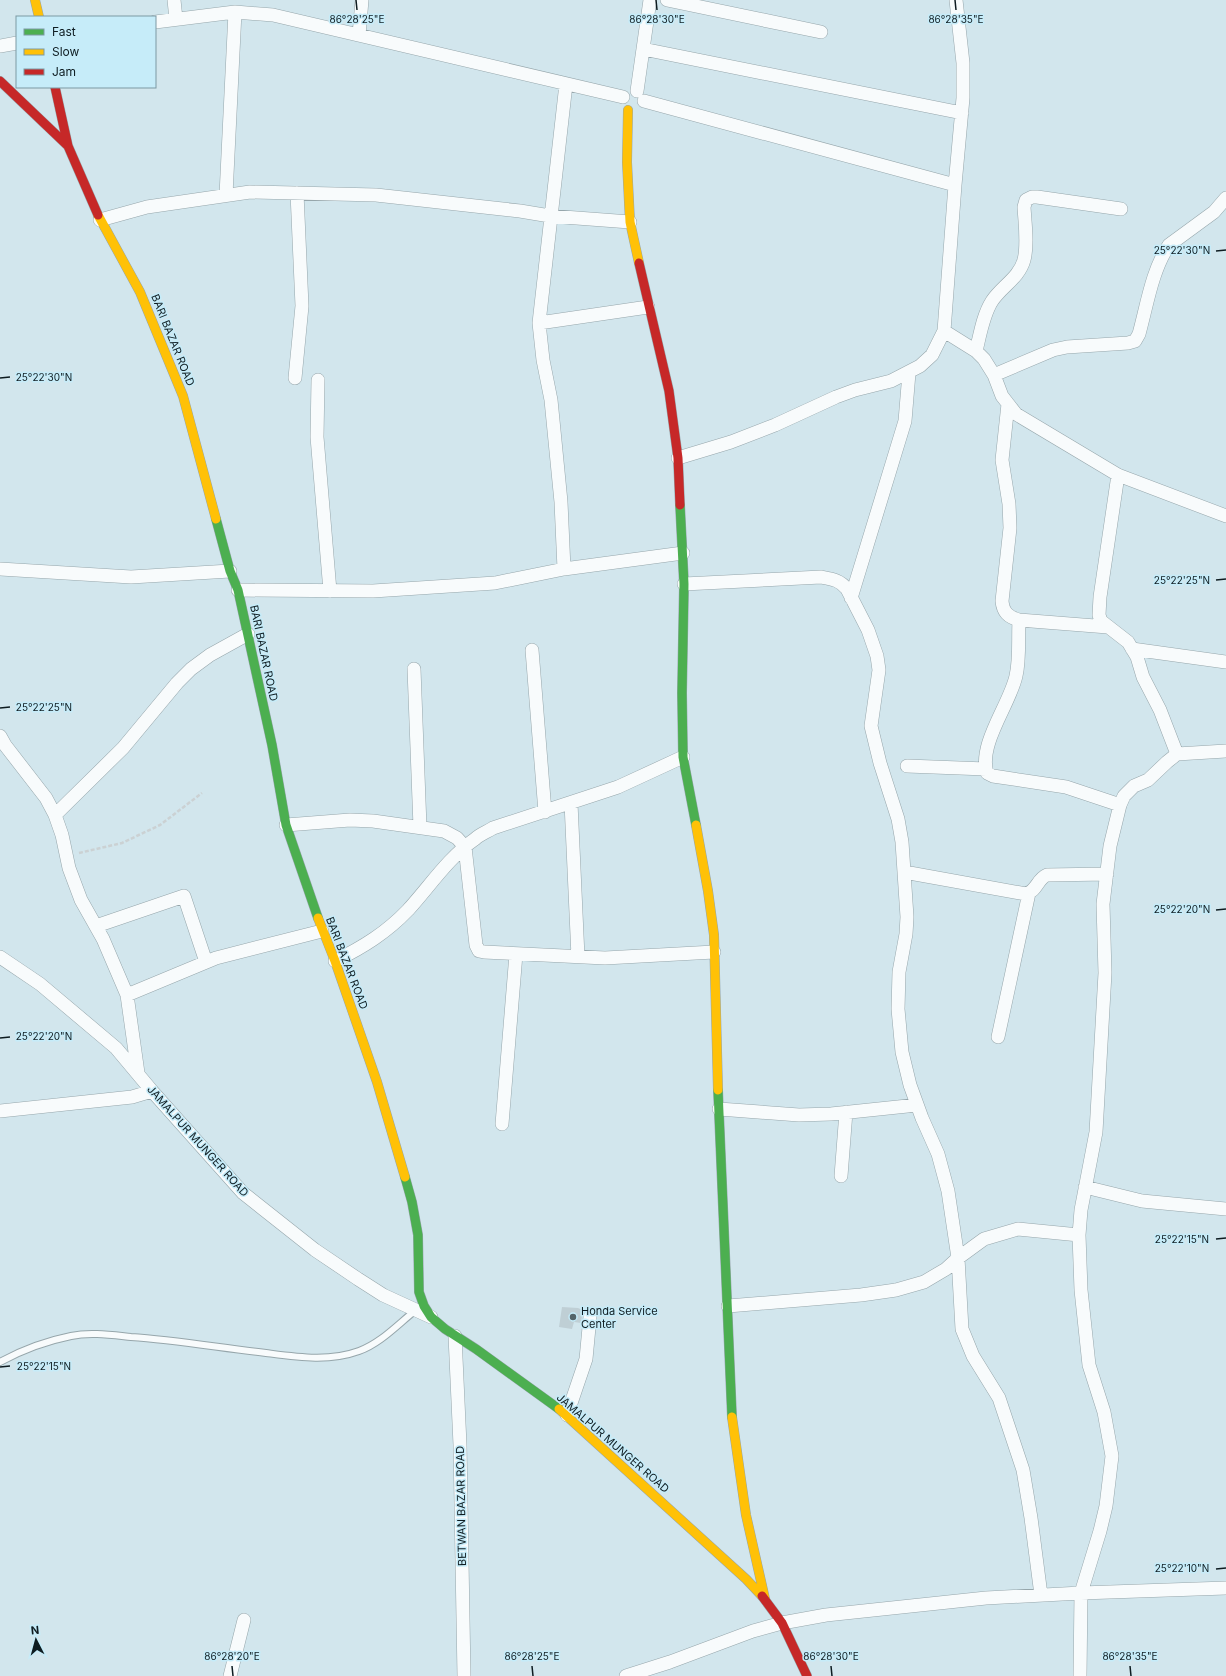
<svg xmlns="http://www.w3.org/2000/svg" width="1226" height="1676" font-family="Inter,sans-serif">
<style>
.building{fill:#bfcfd5}
.lines{fill:none;stroke-linecap:round;stroke-linejoin:round}
.lane-casing{stroke:#96a6ab;stroke-width:8}
.street-casing{stroke:#96a6ab;stroke-width:14}
.fast-casing{stroke:#96a6ab;stroke-width:10}
.slow-casing{stroke:#96a6ab;stroke-width:10}
.jam-casing{stroke:#96a6ab;stroke-width:10}
.path{stroke:#cbd1d3;stroke-width:2.5;stroke-dasharray:4 2;stroke-linecap:butt}
.lane{stroke:#f8fbfc;stroke-width:6}
.street{stroke:#f8fbfc;stroke-width:13}
.fast{stroke:#4caf50;stroke-width:9}
.slow{stroke:#ffc107;stroke-width:9}
.jam{stroke:#c62828;stroke-width:9}
.ticks{fill:none;stroke:#0e1c21;stroke-width:1.5}
.poi-dot{fill:#536368;stroke:#c6ecf9;stroke-width:1.5}
.labels{text-anchor:middle;dominant-baseline:central;stroke-width:3;stroke-linejoin:round;paint-order:stroke}
.street-label{font-size:11px;fill:#0e1c21;stroke:#c6ecf9}
.poi-label{font-size:11px;fill:#0e1c21;stroke:#c6ecf9;text-anchor:start}
.ticks-label{font-size:10px;text-anchor:middle;fill:#0e1c21;stroke:#c6ecf9;stroke-width:3;stroke-linejoin:round;paint-order:stroke}
</style>
<rect width="100%" height="100%" fill="#d2e6ed"/>
<path class="building" d="M562 1307 578 1308 585 1311 582 1316 581 1323 574 1322 572 1329 559 1327Z"/>
<g class="lines">
<g class="lane-casing">
<path id="lane" d="M0 1362C22 1350 46 1341 71 1336 90 1332 111 1335 131 1337 176 1340 221 1348 266 1353 297 1357 329 1362 359 1351 381 1343 398 1324 416 1310"/>
</g>
<g class="street-casing">
<path id="street" d="M174 0 176 19
M667 0 821 32
M155 22 235 12 273 15 623 97
M359 35 362 0
M0 46 17 43
M643 49 962 113
M637 91 650 0
M644 101 955 185 944 331 932 355 920 366 891 381 855 390 836 397 775 425 731 442 678 458
M955 185 963 98V63L956 0
M226 195 235 12
M100 220 147 207 250 192 376 195 520 211 550 216 630 222
M539 323 648 307
M944 331 976 351 984 359 994 375 1002 396 1016 414 1118 475 1226 516
M976 351C980 335 983 315 992 301 1002 286 1019 278 1024 260 1028 244 1025 224 1024 207L1026 200 1032 197H1037L1121 209
M994 375 1053 350 1067 347 1128 343 1135 341 1139 334C1147 305 1152 270 1169 245L1214 212 1226 198
M295 378 302 306 297 193
M318 380 317 437 330 591
M1008 404 1002 460 1009 504 1010 528 1002 601C1003 612 1008 617 1019 620L1108 627
M1118 475 1100 597 1099 615 1101 621 1128 642 1137 657 1143 677 1160 710 1177 754
M0 569 131 577 230 571
M564 569 561 502 551 400 543 360 539 323 566 84
M684 584 821 577C832 579 840 580 847 589L868 630 877 656 879 670 871 726 880 763 898 819 902 842 907 917 906 934 899 972 898 1009 902 1052 910 1085 922 1118 938 1154 948 1191 958 1258 962 1329 973 1356 999 1398 1023 1470 1031 1518 1041 1595
M238 590 373 591 495 583 564 569 683 553
M851 598 905 421 909 373
M1019 620C1018 639 1020 659 1016 676 1010 704 978 744 987 773L993 776 1066 787 1120 805
M1132 649 1226 662
M532 650 545 812
M414 669 420 827
M0 736 5 745 46 798 55 815 62 835 69 868 81 900 103 939 127 995 138 1073
M907 766 986 769
M571 803 578 957
M55 815 123 748 177 683 191 669 210 655 248 634
M286 825 350 820 373 821 444 831 457 838 465 847 476 945 479 951 484 952 605 958 714 952
M904 872 1026 894C1037 891 1037 879 1047 875L1107 874
M96 926 184 896 206 962
M0 957 40 984 116 1048 152 1091 243 1193 315 1250 358 1279 383 1295 431 1317
M335 961C363 947 386 933 408 910 429 887 449 857 475 839 480 834 487 832 493 828L618 787 683 757
M127 995 216 958 322 931
M998 1037 1029 893
M719 1109 799 1115 831 1114 917 1105
M0 1111 132 1097 152 1091
M502 1124 516 954
M841 1176 846 1112
M1085 1187 1142 1201 1226 1209
M728 1306 861 1295 896 1290 924 1282 946 1269 958 1258 984 1239 1018 1229 1079 1235
M455 1336 460 1445 464 1676
M567 1415 586 1359 590 1317
M230 1676 244 1620
M626 1676 670 1662 753 1631 782 1623 826 1615 986 1598 1081 1593 1226 1588
M1080 1676 1081 1593 1100 1531 1106 1506 1112 1456 1104 1412 1089 1365 1081 1290 1079 1235 1081 1210 1096 1132 1105 973 1103 904 1110 846 1120 805 1124 796 1134 786 1148 780 1167 762 1177 754 1226 751"/>
</g>
<g class="fast-casing">
<path id="fast" d="M680 505 684 584 682 693 683 757 696 825
M216 519 230 571 238 590 272 745 286 825 318 918
M718 1090 732 1417
M405 1177 412 1202 418 1235 419 1292 424 1306 431 1317 445 1329 476 1349 559 1409"/>
</g>
<g class="slow-casing">
<path id="slow" d="M35 0 39 17
M628 110 627 162 630 222 639 263
M98 215 140 292 183 396 216 519
M696 825 708 891 714 935 718 1090
M318 918 335 961 377 1082 405 1177
M559 1409 746 1579 762 1596
M732 1417 746 1515 765 1599"/>
</g>
<g class="jam-casing">
<path id="jam" d="M0 81 68 146
M55 87 68 146 98 215
M639 263 669 391 678 458 680 505
M762 1596 782 1623 807 1676"/>
</g>
<path class="path" d="M79 853 122 843 160 825 202 793"/>
<use href="#lane" class="lane"/>
<use href="#street" class="street"/>
<use href="#fast" class="fast"/>
<use href="#slow" class="slow"/>
<use href="#jam" class="jam"/>
</g>
<path class="ticks" d="M356 0 357 10M656 0 657 10M955 0 956 10M1216 251 1226 250M0 378 10 377M1216 580 1226 579M0 708 10 707M1216 910 1226 909M0 1038 10 1037M1216 1239 1226 1238M0 1367 10 1366M1216 1569 1226 1568M232 1666 233 1676M532 1666 533 1676M831 1666 832 1676M1130 1666 1131 1676"/>
<circle class="poi-dot" cx="573" cy="1317" r="4"/>
<g class="labels">
<g class="street-label">
<text transform="translate(173 340) rotate(68)">BARI BAZAR ROAD</text>
<text transform="translate(264 653) rotate(78)">BARI BAZAR ROAD</text>
<text transform="translate(347 963) rotate(69)">BARI BAZAR ROAD</text>
<text transform="translate(198 1141) rotate(48)">JAMALPUR MUNGER ROAD</text>
<text transform="translate(613 1443) rotate(41)">JAMALPUR MUNGER ROAD</text>
<text transform="translate(461 1506) rotate(-91)">BETWAN BAZAR ROAD</text>
</g>
<g class="poi-label">
<text x="581" y="1311">Honda Service<tspan x="581" dy="13">Center</tspan></text>
</g>
</g>
<g class="ticks-label">
<text x="357" y="23">86°28'25"E</text>
<text x="657" y="23">86°28'30"E</text>
<text x="956" y="23">86°28'35"E</text>
<text x="1182" y="254">25°22'30"N</text>
<text x="44" y="381">25°22'30"N</text>
<text x="1182" y="584">25°22'25"N</text>
<text x="44" y="711">25°22'25"N</text>
<text x="1182" y="913">25°22'20"N</text>
<text x="44" y="1040">25°22'20"N</text>
<text x="1182" y="1243">25°22'15"N</text>
<text x="44" y="1370">25°22'15"N</text>
<text x="1182" y="1572">25°22'10"N</text>
<text x="232" y="1660">86°28'20"E</text>
<text x="532" y="1660">86°28'25"E</text>
<text x="831" y="1660">86°28'30"E</text>
<text x="1130" y="1660">86°28'35"E</text>
</g>
<rect x="16" y="16" width="140" height="72" fill="#c6ecf9" stroke="#7c99a3"/>
<rect x="24" y="29" width="20" height="6" fill="#4caf50" stroke="#7c99a3"/>
<text x="52" y="36" font-size="12" fill="#0e1c21">Fast</text>
<rect x="24" y="49" width="20" height="6" fill="#ffc107" stroke="#7c99a3"/>
<text x="52" y="56" font-size="12" fill="#0e1c21">Slow</text>
<rect x="24" y="69" width="20" height="6" fill="#c62828" stroke="#7c99a3"/>
<text x="52" y="76" font-size="12" fill="#0e1c21">Jam</text>
<g transform="translate(36 1640) rotate(354)" stroke="#c6ecf9" stroke-width="3" paint-order="stroke">
<path d="M0-3L7 15L0 10L-7 15Z" fill="#0e1c21"/>
<text y="-6" font-size="11" font-weight="bold" text-anchor="middle" fill="#0e1c21">N</text>
</g>
</svg>
